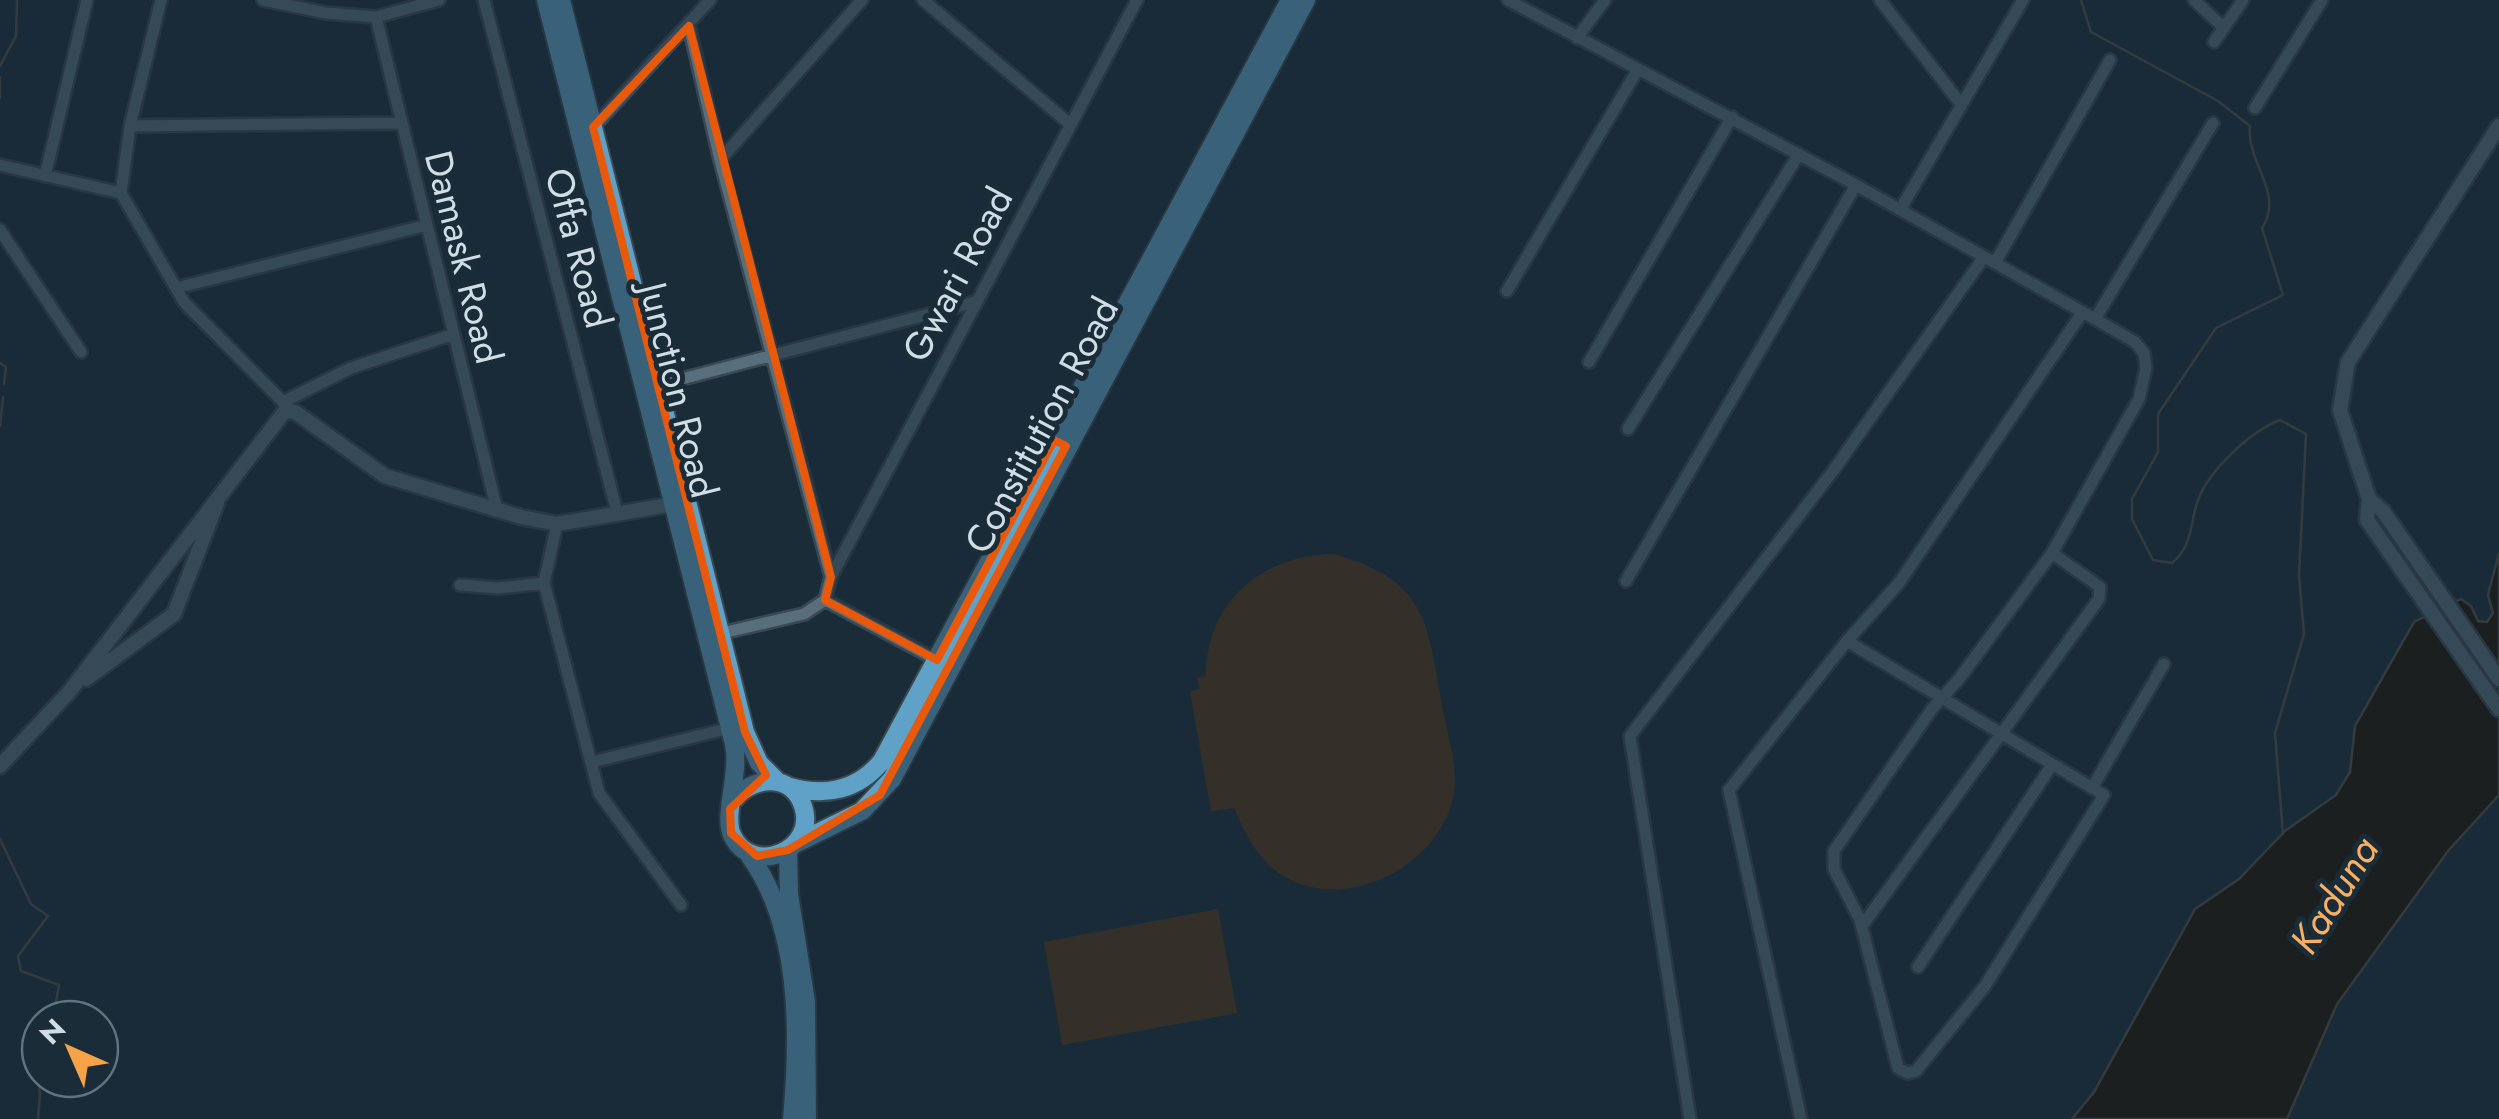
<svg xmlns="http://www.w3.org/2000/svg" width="2499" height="1119" font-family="Jost,sans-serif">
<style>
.green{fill:#543718}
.water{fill:#201002;stroke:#554e46;stroke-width:2.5}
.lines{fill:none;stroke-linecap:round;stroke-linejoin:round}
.stream{stroke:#554e46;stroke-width:2.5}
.minor-casing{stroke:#394852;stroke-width:16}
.tertiary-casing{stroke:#394852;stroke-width:19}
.primary-casing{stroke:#394852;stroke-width:22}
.minor{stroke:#586e7b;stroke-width:11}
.tertiary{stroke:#586e7b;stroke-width:14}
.primary{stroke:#60a2c7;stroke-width:18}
.marked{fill:none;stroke:#e8590c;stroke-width:8;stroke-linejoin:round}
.labels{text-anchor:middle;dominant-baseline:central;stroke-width:10;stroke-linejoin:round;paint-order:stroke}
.street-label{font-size:38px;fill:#d1dde5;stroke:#192c38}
.water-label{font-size:40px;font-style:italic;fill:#f8ae63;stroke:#192c38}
</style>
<rect width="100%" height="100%" fill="#192c38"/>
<path class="green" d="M1334 554C1432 582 1427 627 1444 715 1449 741 1459 772 1453 798 1436 873 1330 920 1270 866 1252 849 1244 830 1234 808L1211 811 1190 691 1200 689 1197 678 1206 676C1206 602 1262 555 1334 554Z
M1218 909 1237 1013 1062 1045 1044 942Z"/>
<path class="water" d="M2499 553V795L2448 851 2337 1004 2287 1119H2072L2094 1092 2195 909 2239 879 2285 831 2336 795 2350 772 2355 726 2414 622 2461 599 2471 606 2478 621 2487 622 2493 613 2488 595Z"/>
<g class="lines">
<path class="stream" d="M2081 0 2091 32 2218 101 2250 126C2246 164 2285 192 2262 228L2283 295 2216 328 2158 414V452L2132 499V519L2153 560 2172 563C2194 544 2189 525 2198 500 2209 470 2251 431 2280 420L2306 434 2299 575 2304 634 2275 733 2283 834
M0 66 16 36 17 0
M0 77V98
M0 363 6 367 4 384
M0 426 3 397
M0 839 31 904 48 916 18 956 21 971 59 985 53 1019
M38 1119 40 1093 33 1051 40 1041"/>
<g class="minor-casing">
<path id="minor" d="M263 0 326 13 376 17 439 0
M484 0 617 512
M923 0 1071 125
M1508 0 1856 185 2095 319 2135 342 2144 353 2146 368 2139 399 2052 553 1959 679 1932 709 1834 851V869L1860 920 1898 1068 1908 1073 1916 1071 1985 986 2104 795 1847 641
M1880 0 1961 104
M2194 0 2224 28
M376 17 497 510
M689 26 720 160 831 577
M1577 38 1605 0
M2214 42 2243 0
M2255 108 2322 0
M130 126 400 123
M593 127 710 0
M720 160 862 0
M0 165 121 193
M45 176 87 0
M121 193 184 302 290 409
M121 193 130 126 161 0
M1900 210 2023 0
M0 230 81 352
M1995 263 2110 60
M176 288 427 225
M1507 291 1638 69
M2095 319 2213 123
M1589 362 1732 117
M659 385 975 302
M283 402 351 368 451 335
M1628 429 1799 154
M557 524 544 583 599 793 681 905
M1626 581 1856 185
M460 585 498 588 544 583
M825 600 937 660
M722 633 804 614 825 600 831 577 1137 0
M592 762 730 728
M2092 788 2164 664
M1862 926 2099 599 2100 587 2052 553
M1918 967 2052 765
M1690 1119 1630 736 1833 471 1984 257
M1801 1119 1729 790 1847 641 1899 583 2082 313"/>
</g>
<g class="tertiary-casing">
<path id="tertiary" d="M2499 126 2348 362 2340 410 2369 499 2367 520 2499 709
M2369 499 2383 511 2499 679
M86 679 174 614 217 503
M0 766 70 691 285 411 295 412 385 476 521 517 557 524 674 504"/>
</g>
<g class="primary-casing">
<path id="primary" d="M546 0 734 744C740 774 723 815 732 835 752 878 818 850 803 806 792 773 754 776 735 798
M561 0 745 732 759 763 778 782
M790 787C826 797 858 790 882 761L1290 0
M797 843 862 811 892 779 1306 0
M788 850 789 894 806 1002 807 1119
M747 852C801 924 800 1032 792 1119"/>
</g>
<use href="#minor" class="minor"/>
<use href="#tertiary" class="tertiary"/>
<use href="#primary" class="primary"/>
</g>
<path d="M0 0H2499V1119H0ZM689 26 831 577 825 600 937 660 1054 440 1066 446 880 795 788 850 757 856 731 833 730 809 766 775 745 732 593 127Z" fill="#192c38" fill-opacity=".55" fill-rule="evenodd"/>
<path class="marked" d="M689 26 831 577 825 600 937 660 1054 440 1066 446 880 795 788 850 757 856 731 833 730 809 766 775 745 732 593 127Z"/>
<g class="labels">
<g class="street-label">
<text transform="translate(579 248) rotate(75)">Offa Road</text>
<text transform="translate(464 257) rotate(76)">Damask Road</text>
<text transform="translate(957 274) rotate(-62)">Gwari Road</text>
<text transform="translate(679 390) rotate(76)">Junction Road</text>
<text transform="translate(1041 425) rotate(-62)">Constitution Road</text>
</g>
<g class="water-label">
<text transform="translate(2334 895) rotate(-58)">Kaduna</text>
</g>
</g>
<g transform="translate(70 1049) rotate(315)"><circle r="48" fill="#192c38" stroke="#63737d" stroke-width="2.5"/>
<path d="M0-8L18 38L0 25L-18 38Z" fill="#f6a247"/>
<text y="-15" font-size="28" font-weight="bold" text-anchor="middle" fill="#d1dde5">N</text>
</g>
</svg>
